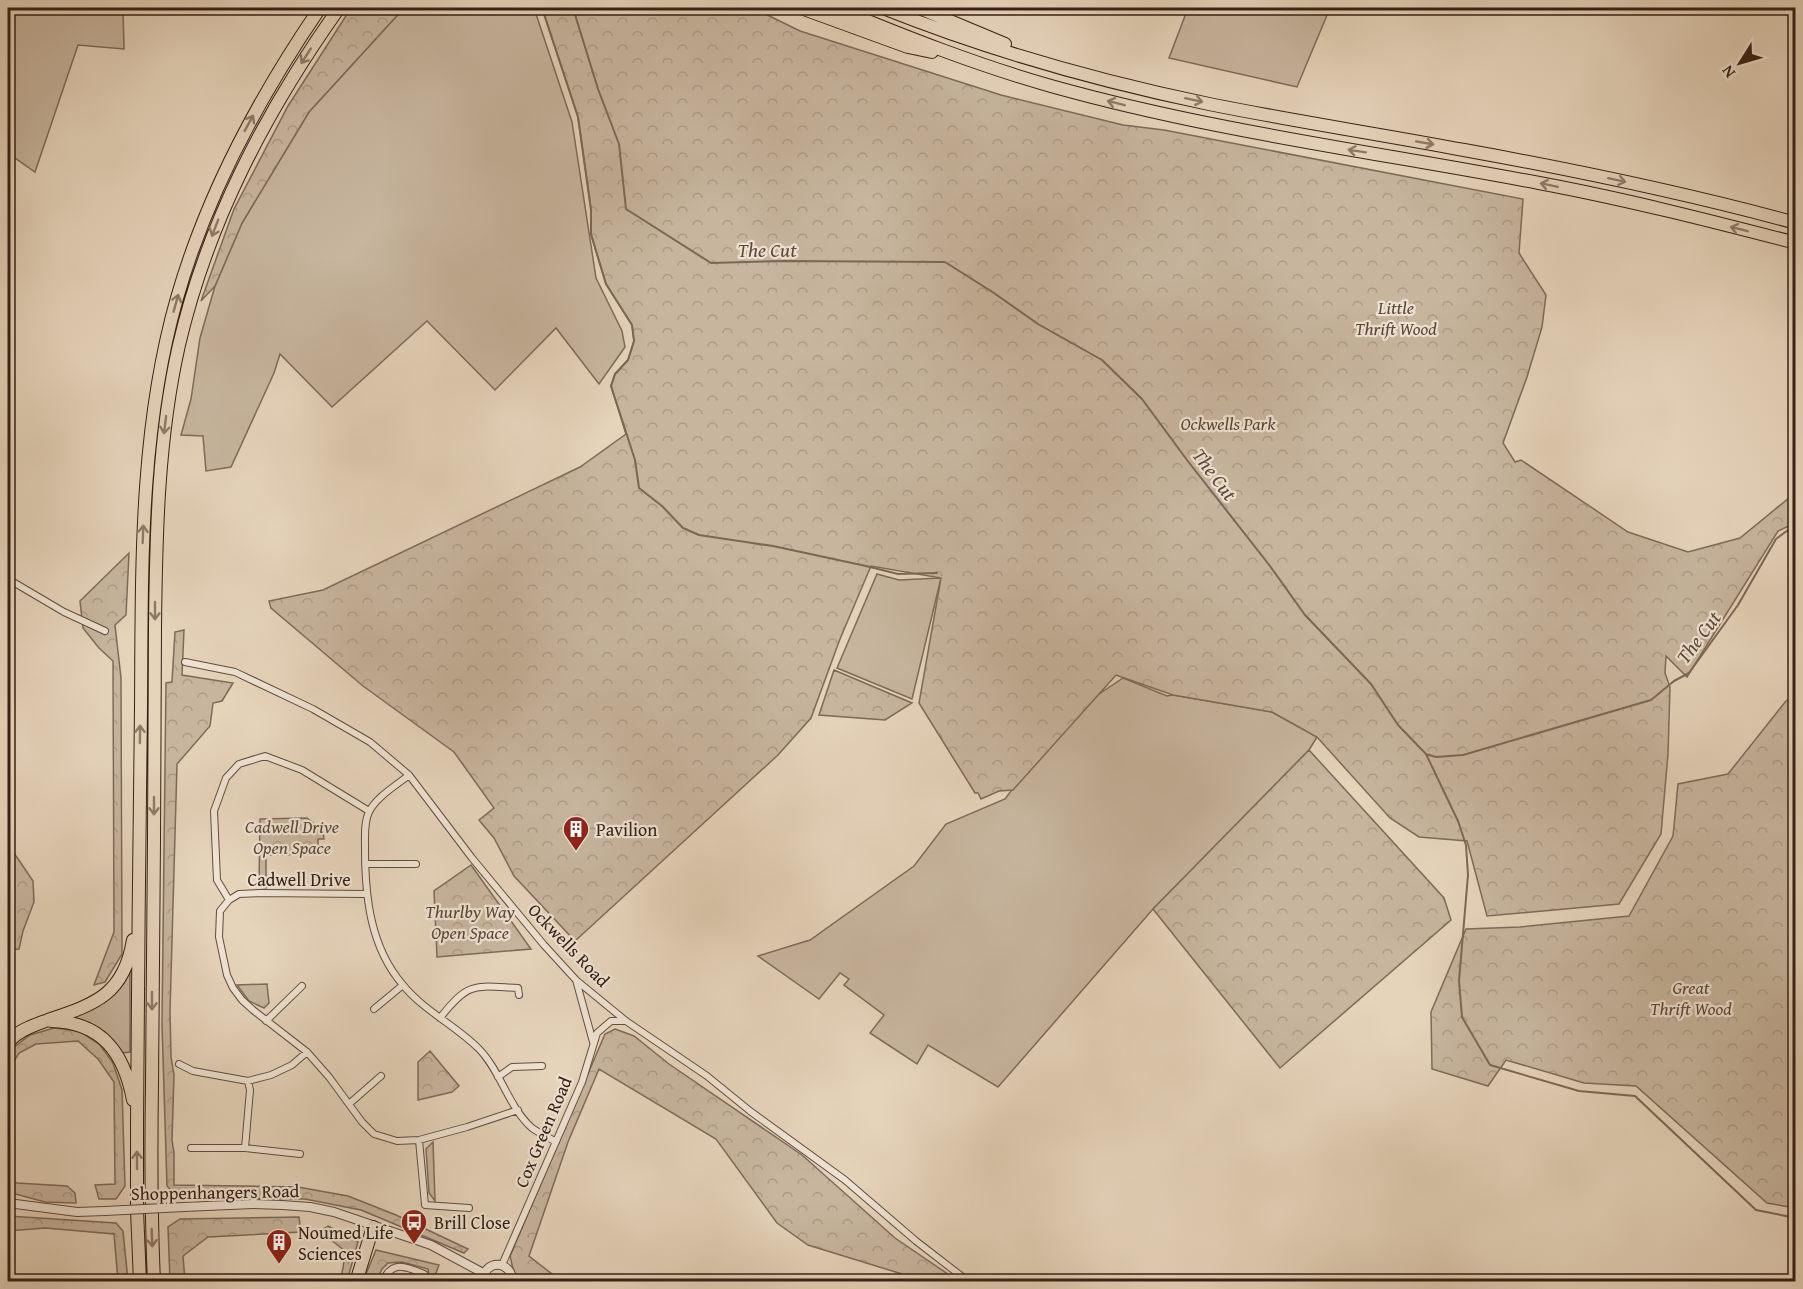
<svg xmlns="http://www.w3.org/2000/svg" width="1803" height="1289" font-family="'Gentium Book Plus',serif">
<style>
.grass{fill:#c7b59e;stroke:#7e6a5a;stroke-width:1.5}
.forest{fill:url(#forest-crowns);stroke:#7e6a5a;stroke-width:1.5}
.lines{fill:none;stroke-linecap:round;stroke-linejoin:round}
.stream{stroke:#7c6756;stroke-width:2}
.minor-casing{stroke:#624d3e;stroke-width:8}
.tertiary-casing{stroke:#624d3e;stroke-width:10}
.motorway-casing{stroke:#362015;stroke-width:14}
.minor{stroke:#eee2d2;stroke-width:6}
.tertiary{stroke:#eee2d2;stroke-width:8}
.motorway{stroke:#e5d3ba;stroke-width:12}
.tertiary-bridge-casing{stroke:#624d3e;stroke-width:10;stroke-linecap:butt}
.tertiary-bridge{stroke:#eee2d2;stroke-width:8}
.oneway{stroke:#8e7a68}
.labels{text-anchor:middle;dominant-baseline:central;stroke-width:4.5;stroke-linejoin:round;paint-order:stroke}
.park-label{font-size:18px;font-style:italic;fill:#5a4537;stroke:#eee2d2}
.poi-label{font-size:18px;fill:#362015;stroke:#eee2d2;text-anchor:start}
.street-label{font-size:18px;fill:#362015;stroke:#eee2d2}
.water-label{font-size:20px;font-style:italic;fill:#5f493b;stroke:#eee2d2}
</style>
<defs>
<pattern id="forest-crowns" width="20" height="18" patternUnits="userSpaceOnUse" patternTransform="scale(1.5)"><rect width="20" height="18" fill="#c7b59e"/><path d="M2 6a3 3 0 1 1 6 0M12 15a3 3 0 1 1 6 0" fill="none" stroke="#ac9b87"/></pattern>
</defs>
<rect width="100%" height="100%" fill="#e5d3ba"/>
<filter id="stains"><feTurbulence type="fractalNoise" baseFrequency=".00333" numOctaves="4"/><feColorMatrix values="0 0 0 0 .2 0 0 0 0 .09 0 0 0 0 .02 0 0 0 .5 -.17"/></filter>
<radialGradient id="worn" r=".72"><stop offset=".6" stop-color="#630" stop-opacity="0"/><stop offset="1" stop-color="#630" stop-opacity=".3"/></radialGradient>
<path class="grass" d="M8 8H123L124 49 78 45 35 172 8 153Z
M404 8H534L572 122 596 278 622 331 625 347 599 384 556 328 495 390 427 321 332 407 280 354 274 373 231 467 206 471 203 436 181 435 191 399 200 338 215 286 242 223 309 112Z
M1188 8H1330L1297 87 1169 58Z
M877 574 899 580 941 578 912 699 837 668Z
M1123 678 1167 696 1173 695 1272 712 1317 737 1309 750 1153 909 998 1087 928 1045 917 1064 870 1033 884 1015 844 985 849 979 840 973 819 999 758 956 810 940 914 866 946 824 1005 799 1051 739 1099 694Z
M130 966V1052L122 1053 121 1051 68 1019Z
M267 984 269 1003 264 1008 249 1001 237 985Z
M433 1142 435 1201 429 1193 426 1149Z"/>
<path class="forest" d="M351 8H404L309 112 242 223 215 286 201 301 234 209 288 106Z
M542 8H753L800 31 1001 95 1123 125 1164 130 1523 199 1519 253 1546 295 1542 327 1527 377 1503 443 1515 462 1521 460 1628 532 1688 552 1740 538 1795 493V523L1778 531 1687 677 1666 656 1665 673 1670 687 1668 754 1661 834 1619 904 1487 916 1467 841 1419 837 1390 818 1317 737 1272 712 1173 695 1116 675 1013 790 999 791 981 799 978 793H975L919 703 941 578 871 566 840 639 811 718 778 755 575 941 514 876 494 838 479 820 494 808 454 752 363 686 271 608 269 601 323 590 580 467 626 434 611 386 615 374 628 360 634 341 632 325 606 284 591 235V209L578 117Z
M129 553 126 615 115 625 121 678 122 954 105 982 94 985 114 932 113 661 99 648 83 628 80 601Z
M184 630 182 675 233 683 222 701 213 703 210 726 177 764 170 1011 171 1057 174 1075 172 1140 174 1153V1185L298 1187 348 1196 396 1215 468 1249 464 1253 361 1210 305 1199 179 1198 167 1186 162 1025 166 683 172 682 175 632Z
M834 670 912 703 885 720 819 715Z
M1795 693V1208L1767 1203 1636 1086 1584 1083 1506 1060 1488 1086 1432 1069 1431 1012 1466 929 1520 927 1629 916 1673 836 1678 784 1728 774 1786 701Z
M1309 750 1444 898 1451 920 1280 1068 1153 909Z
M307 818 323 831 324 839H318V854L266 855V888L259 887 260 819Z
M8 844 33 881 34 902 23 931 19 949 11 950 8 938Z
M471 865 531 949 437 957 434 891Z
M54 1028 79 1031 100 1045 113 1063 122 1090 125 1186 116 1199H99L95 1185 115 1184 114 1082 98 1059 78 1041 36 1044 19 1053 8 1071V1055L10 1050 30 1035Z
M615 1029 634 1036 669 1064 802 1155 895 1238 958 1281H910L902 1274 808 1245 777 1223 716 1139 599 1069 568 1142 529 1256 561 1281H519L514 1273 510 1256 605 1034Z
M430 1051 459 1086 452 1092 418 1100V1062Z
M8 1179 17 1183 67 1186 75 1193 76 1203 45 1202 8 1192Z
M8 1216 116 1223 123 1231 128 1281H118L114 1234 45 1228 8 1231Z
M299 1217 301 1232 208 1237 183 1256 185 1281H170L168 1227 180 1219Z
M328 1226 358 1242 347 1281H340L343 1268 345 1251 320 1231Z
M376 1250 439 1265 434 1278 429 1277 428 1269 402 1262 388 1263 382 1269 376 1281H363Z"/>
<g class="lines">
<path class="stream" d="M542 8 578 117 591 210V234L606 284 632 325 634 341 628 360 615 374 611 386 635 460 639 488 662 506 683 528 699 535 773 546 866 566 898 574 937 573
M573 8 598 89 619 144 626 209 711 263 784 261 945 262 994 293 1038 324 1102 360 1142 399 1187 460 1270 566 1305 615 1371 684 1398 725 1426 754 1436 757 1463 755 1651 700 1674 681 1689 673 1738 605 1776 539 1796 524
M1426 754 1458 821 1466 845 1468 875 1459 981 1462 1017 1490 1065 1579 1091 1635 1096 1756 1210 1796 1218"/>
<g class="minor-casing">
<path id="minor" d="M8 579 64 612 105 631
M185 662 235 672 313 709 370 742 409 775 472 858 544 945 576 980 626 1021 707 1076 750 1111 845 1180 916 1241 969 1282
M409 775C397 785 376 797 369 812 364 822 365 836 365 848 365 896 370 947 403 985 424 1011 455 1025 479 1049 500 1070 509 1108 532 1128 539 1133 548 1137 556 1142
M365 864H416
M366 894 259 893 239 894 229 900 220 911 219 937 227 975 233 988 242 1000 253 1010 307 1052 329 1077 362 1122 374 1134 397 1141 419 1140 467 1127 518 1110
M229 900 217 880 214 811 226 778 239 764 265 756 302 770 369 811
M576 980 593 1042
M374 1009 403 985
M440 1018C469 981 474 986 518 988L519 995
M266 1021 302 986
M179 1064 193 1071 248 1081 271 1075 292 1065 307 1052
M498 1077 512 1067 542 1066
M349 1104 381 1076
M419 1140 425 1205 469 1208
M191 1148H245L300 1154
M245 1148 250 1090 248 1081
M502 1265 582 1082 597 1033 611 1021H626
M382 1282C392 1260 405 1266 424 1274"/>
</g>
<g class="tertiary-casing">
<path id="tertiary" d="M8 1203 77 1212 105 1211
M184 1207 253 1204 282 1205 310 1207 334 1212 431 1245 483 1273
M482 1282C484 1259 511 1259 513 1282"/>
</g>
<g class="motorway-casing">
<path id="motorway" d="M801 8 908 47 932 52
M836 8C906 37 977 65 1051 86 1211 131 1376 152 1539 183 1625 199 1711 221 1796 243
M883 8C988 50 1098 81 1209 104 1293 121 1379 134 1464 150 1575 170 1686 193 1796 223
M919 8 1005 44
M51 1021C102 1022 124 1053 133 1100
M8 1042C19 1030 32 1026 48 1020 95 1004 124 995 133 940
M140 1282 137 1210V1125C138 986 139 846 141 707 142 570 139 431 177 298 207 193 259 97 320 8
M154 1282C151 1216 151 1149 152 1083 152 1002 153 921 154 839 154 769 155 698 155 628 156 533 158 438 179 345 208 221 266 111 339 8
M356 1282 373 1227"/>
</g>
<use href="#minor" class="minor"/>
<use href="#tertiary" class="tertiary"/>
<use href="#motorway" class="motorway"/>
<g class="tertiary-bridge-casing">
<path id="tertiary-bridge" d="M105 1211 184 1207"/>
</g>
<use href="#tertiary-bridge" class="tertiary-bridge"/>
</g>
<defs><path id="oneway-shaft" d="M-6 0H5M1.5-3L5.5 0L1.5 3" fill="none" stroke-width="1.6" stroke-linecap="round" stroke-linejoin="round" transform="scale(1.5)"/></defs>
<g class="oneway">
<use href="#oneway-shaft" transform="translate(306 56) rotate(123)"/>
<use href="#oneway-shaft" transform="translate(1194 100) rotate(12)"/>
<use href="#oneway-shaft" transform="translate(1116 103) rotate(-166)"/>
<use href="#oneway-shaft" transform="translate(249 123) rotate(-61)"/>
<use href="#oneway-shaft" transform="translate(1425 143) rotate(10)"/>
<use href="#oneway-shaft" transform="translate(1357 151) rotate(-171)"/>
<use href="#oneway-shaft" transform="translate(1617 180) rotate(12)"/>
<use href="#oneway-shaft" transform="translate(1549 185) rotate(-168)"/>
<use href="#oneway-shaft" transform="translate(215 228) rotate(111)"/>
<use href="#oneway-shaft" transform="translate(1739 229) rotate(-166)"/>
<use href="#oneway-shaft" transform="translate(176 303) rotate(-74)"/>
<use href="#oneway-shaft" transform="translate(165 425) rotate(97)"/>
<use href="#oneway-shaft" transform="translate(143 534) rotate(-88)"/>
<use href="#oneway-shaft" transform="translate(155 611) rotate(90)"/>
<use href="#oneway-shaft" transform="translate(140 734) rotate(-89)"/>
<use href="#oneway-shaft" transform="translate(154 806) rotate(90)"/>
<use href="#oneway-shaft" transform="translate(152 1001) rotate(90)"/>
<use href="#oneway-shaft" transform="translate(137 1160) rotate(-90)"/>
<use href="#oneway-shaft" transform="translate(152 1238) rotate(88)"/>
</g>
<defs>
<g id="building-pin" transform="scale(1.35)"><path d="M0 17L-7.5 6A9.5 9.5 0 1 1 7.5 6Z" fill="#8f2418" stroke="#eee2d2"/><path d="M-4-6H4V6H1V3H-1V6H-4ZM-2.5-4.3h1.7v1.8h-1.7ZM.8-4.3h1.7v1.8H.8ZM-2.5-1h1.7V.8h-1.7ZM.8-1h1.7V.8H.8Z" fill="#fff"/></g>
<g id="bus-pin" transform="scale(1.35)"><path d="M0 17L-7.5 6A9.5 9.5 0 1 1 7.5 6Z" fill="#8f2418" stroke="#eee2d2"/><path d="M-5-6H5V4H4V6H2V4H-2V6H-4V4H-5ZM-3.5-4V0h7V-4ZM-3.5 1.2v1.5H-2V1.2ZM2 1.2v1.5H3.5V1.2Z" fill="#fff"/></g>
</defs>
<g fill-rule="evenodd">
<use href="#building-pin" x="576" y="829"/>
<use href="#bus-pin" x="414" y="1222"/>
<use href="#building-pin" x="279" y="1242"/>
</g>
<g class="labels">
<g class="park-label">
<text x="1396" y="307">Little<tspan x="1396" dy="21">Thrift Wood</tspan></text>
<text x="1228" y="423">Ockwells Park</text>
<text x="292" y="826">Cadwell Drive<tspan x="292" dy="21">Open Space</tspan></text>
<text x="470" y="911">Thurlby Way<tspan x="470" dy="21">Open Space</tspan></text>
<text x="1691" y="987">Great<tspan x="1691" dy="21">Thrift Wood</tspan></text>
</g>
<g class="poi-label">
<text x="596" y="829">Pavilion</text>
<text x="434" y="1222">Brill Close</text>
<text x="298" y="1232">Noumed Life<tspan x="298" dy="21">Sciences</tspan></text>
</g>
<g class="street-label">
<text x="299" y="879">Cadwell Drive</text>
<text transform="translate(569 945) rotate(46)">Ockwells Road</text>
<text transform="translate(543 1132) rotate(-67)">Cox Green Road</text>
<text transform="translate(215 1192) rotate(-1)">Shoppenhangers Road</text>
</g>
<g class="water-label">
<text x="767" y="249">The Cut</text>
<text transform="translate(1215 474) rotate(53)">The Cut</text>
<text transform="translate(1698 637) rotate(-53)">The Cut</text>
</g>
</g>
<rect width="1803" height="1289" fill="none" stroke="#e5d3ba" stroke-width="30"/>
<rect x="9" y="9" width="1785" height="1271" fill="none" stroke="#362015" stroke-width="3"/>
<rect x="15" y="15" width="1773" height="1259" fill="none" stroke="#362015" stroke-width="1.5"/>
<g transform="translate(1740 63) rotate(233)" stroke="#eee2d2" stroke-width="4.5" paint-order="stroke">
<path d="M0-4.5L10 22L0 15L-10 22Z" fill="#362015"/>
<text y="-9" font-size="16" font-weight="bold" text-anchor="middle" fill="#362015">N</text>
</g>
<rect width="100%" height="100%" filter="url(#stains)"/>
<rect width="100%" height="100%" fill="url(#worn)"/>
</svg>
